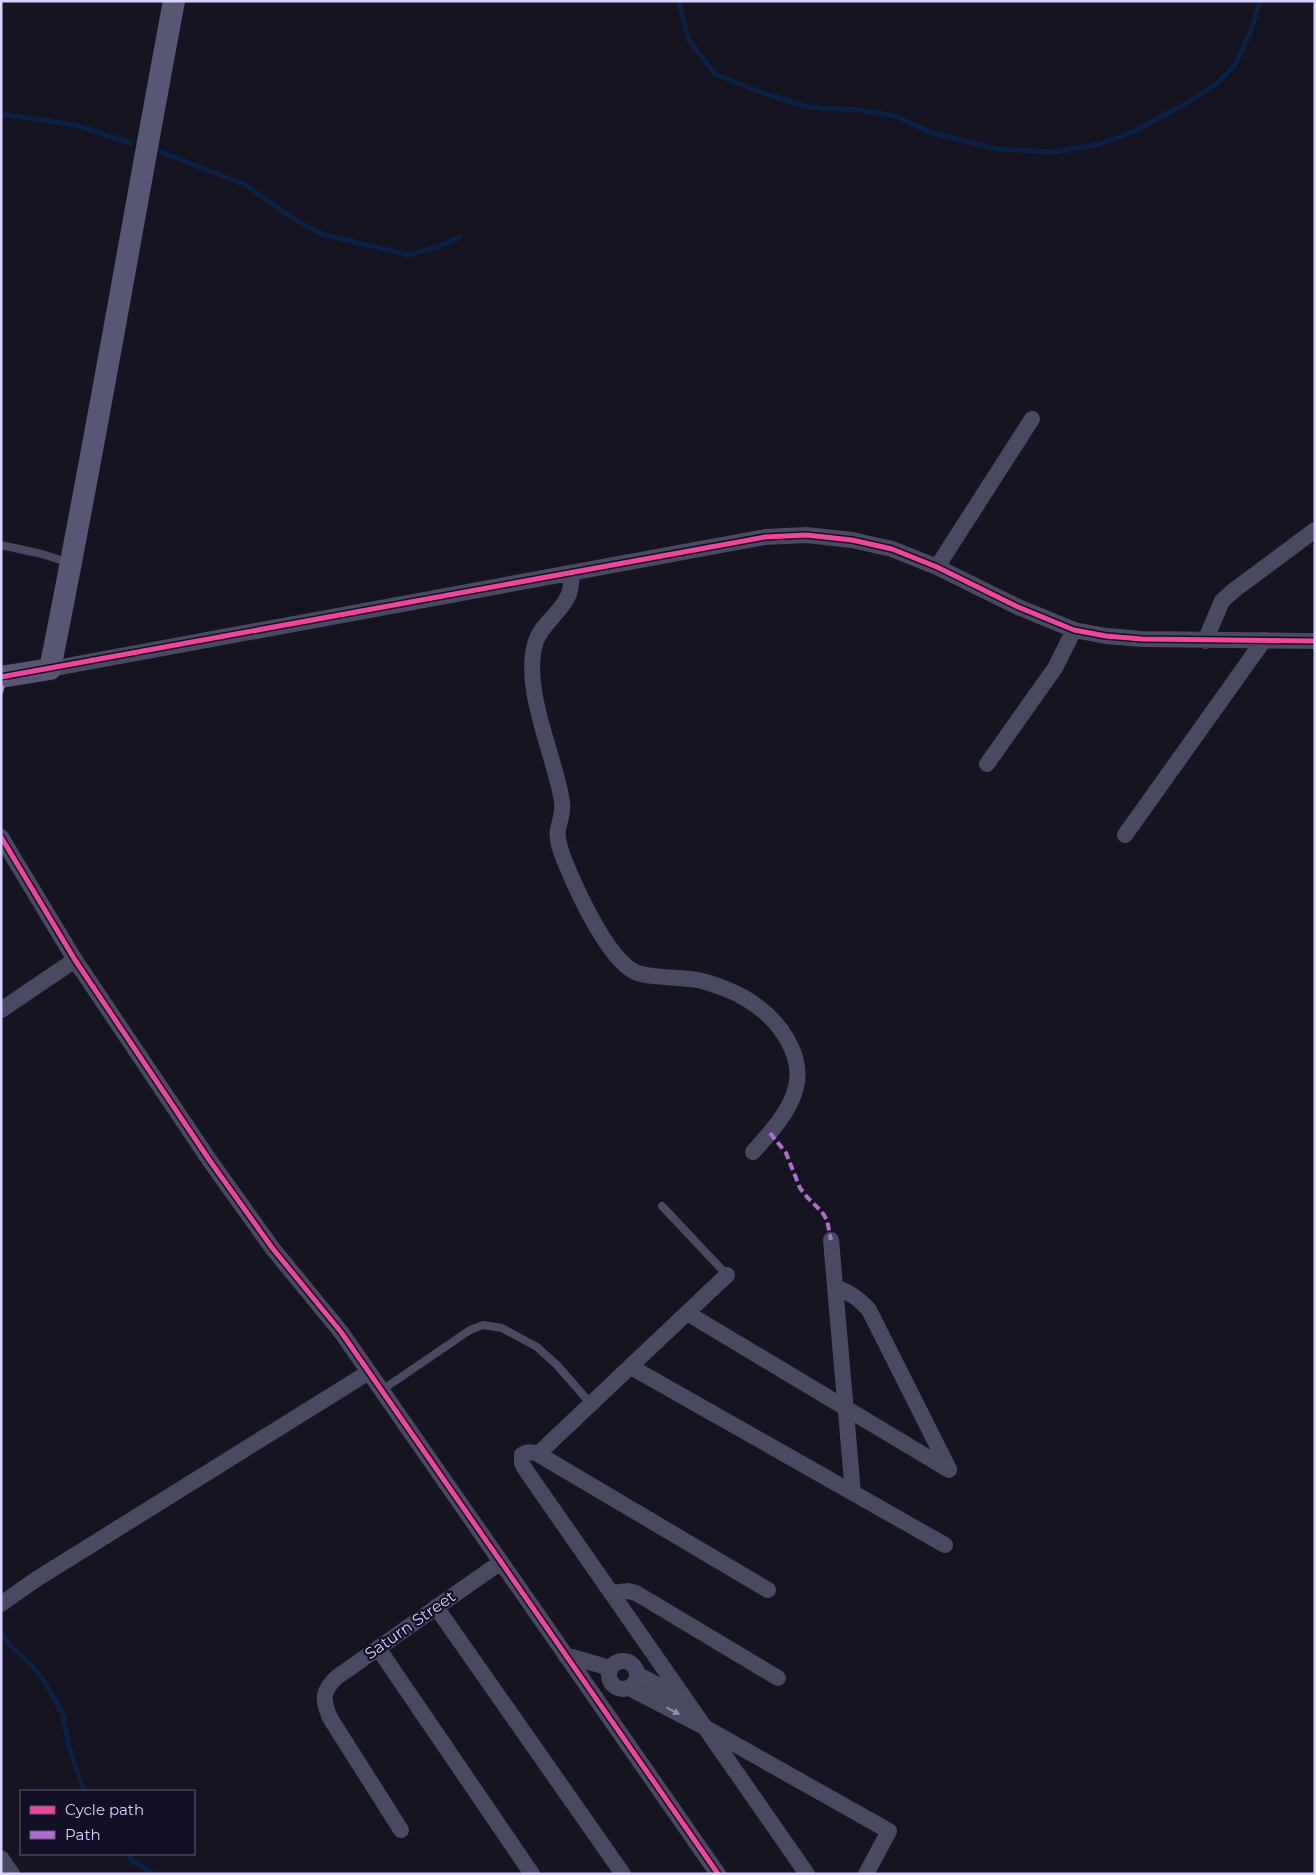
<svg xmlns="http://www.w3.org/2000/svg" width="1316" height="1875" font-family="Montserrat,sans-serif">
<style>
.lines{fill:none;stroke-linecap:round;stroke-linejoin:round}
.stream{stroke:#0d2144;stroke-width:5}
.lane{stroke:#4a4962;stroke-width:8}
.street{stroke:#4a4962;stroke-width:16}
.secondary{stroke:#575674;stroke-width:22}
.quiet{stroke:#b06ccc;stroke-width:4;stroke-dasharray:8 4;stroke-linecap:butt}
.cycleway-casing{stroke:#130f26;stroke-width:8}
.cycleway{stroke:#ed469a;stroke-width:5}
.oneway{fill:#928eb0}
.labels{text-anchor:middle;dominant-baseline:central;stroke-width:4.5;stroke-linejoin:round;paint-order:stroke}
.street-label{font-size:16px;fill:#d9d4ff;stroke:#130f26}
</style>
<rect width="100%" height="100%" fill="#161421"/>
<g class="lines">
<path class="stream" d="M679 1 688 39 715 74 763 93 808 107 859 110 895 116 933 133 996 149 1054 152 1096 145 1135 131 1185 104 1217 83 1235 65 1250 33 1260 1
M1 114 75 125 131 143
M161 152 246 185 289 216 321 234 409 255 437 247 460 237
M1 1634 10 1646 30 1664 43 1679 54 1698 63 1715 69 1747 84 1791
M127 1854 134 1862 155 1874"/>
<path class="lane" d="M1 545 42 554 70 563
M662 1206 727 1275
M382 1390 470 1330 483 1325 502 1328 537 1347 557 1365 591 1404"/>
<path class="street" d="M937 567 1032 419
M572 573C571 581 572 590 567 598 559 614 542 624 536 641 521 685 553 752 561 796 564 809 561 817 558 829 556 840 561 852 565 862 577 891 607 958 635 972 651 979 683 976 702 981 720 986 739 993 754 1004 779 1021 804 1055 796 1087 790 1112 770 1133 753 1152
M1205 641 1222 601 1233 591 1315 530
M50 669 765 537 806 535 852 540 892 549 937 567 1018 607 1074 630 1106 636 1142 639 1315 641
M987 764 1055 668 1074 630
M1125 835 1264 640
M1 837 75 960 210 1161 273 1249 341 1332 718 1874
M1 1010 75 960
M831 1240 853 1493
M835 1287C850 1292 859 1299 869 1310L949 1469
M687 1313 949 1470
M631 1367 945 1545
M538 1454 727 1275
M768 1590 538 1454C532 1452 528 1451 522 1455V1463L525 1469 807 1874
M612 1593 628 1591 636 1593 778 1678
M1 1604 35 1580 369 1372
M436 1607 623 1874
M378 1648 532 1874
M565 1655 610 1668
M609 1675a14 14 0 1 1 28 0a14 14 0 1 1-28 0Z
M637 1674 684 1699
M629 1688 706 1728 889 1831 866 1874
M401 1830 330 1718C322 1699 322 1691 337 1677L501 1562
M1 1858 12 1874"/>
<path class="secondary" d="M1 677 50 669C95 447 132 224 174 1"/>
<path class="quiet" d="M1 693 5 677
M770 1133 786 1153 800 1188 807 1197 822 1212 827 1220 831 1240"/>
<g class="cycleway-casing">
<path id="cycleway" d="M1 677 765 537 806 535 852 540 892 549 937 567 1018 607 1074 630 1106 636 1142 639 1315 641
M1 837 75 960 210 1161 273 1249 341 1332 718 1874"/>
</g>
<use href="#cycleway" class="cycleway"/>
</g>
<defs><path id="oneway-solid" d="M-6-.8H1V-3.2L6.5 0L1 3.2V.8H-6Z" transform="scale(1.25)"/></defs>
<use class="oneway" href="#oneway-solid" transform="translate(673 1711) rotate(28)"/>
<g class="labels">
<g class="street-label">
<text transform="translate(410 1625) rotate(-35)">Saturn Street</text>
</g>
</g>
<rect width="1316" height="1875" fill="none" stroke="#d9d4ff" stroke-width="5"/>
<rect x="20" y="1790" width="175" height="65" fill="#130f26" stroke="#625e7d"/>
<rect x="30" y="1806" width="25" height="8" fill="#ed469a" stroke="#625e7d"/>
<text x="65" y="1815" font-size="15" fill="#d9d4ff">Cycle path</text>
<rect x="30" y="1831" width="25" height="8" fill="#b06ccc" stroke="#625e7d"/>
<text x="65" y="1840" font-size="15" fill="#d9d4ff">Path</text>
</svg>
